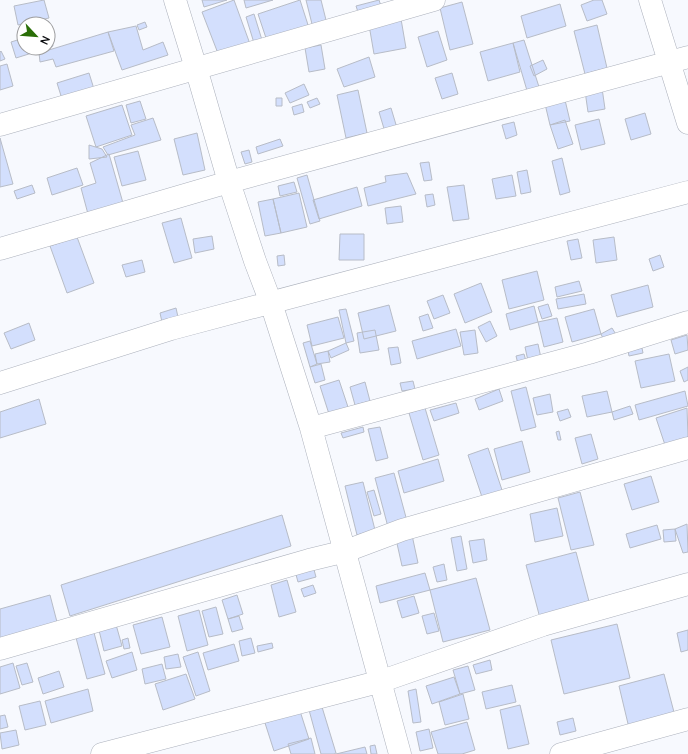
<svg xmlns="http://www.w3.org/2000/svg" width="688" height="754" font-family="Manrope,sans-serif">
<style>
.building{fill:#d3dffd;stroke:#b7bcc7}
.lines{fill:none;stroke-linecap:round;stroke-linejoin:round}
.minor-casing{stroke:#acb1bc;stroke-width:23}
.minor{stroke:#fff;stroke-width:22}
</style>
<rect width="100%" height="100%" fill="#f7f9fe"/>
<path class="building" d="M44 0 49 18 18 25 14 6Z
M202 0H227L204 7Z
M234 0 250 44 219 56 202 12Z
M244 0H273L246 8Z
M300 0 309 28 267 41 258 14Z
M306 0H321L328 28 314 32Z
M379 0 382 9 359 15 356 6Z
M594 0H602L607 14 587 21 581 5Z
M462 2 473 44 450 50 440 8Z
M560 4 566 26 527 38 521 16Z
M254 14 262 40 254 43 246 17Z
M401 19 406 48 374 54 369 25Z
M145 22 147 27 139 30 137 25Z
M597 25 607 68 585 74 574 31Z
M136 26 143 50 163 42 168 55 122 70 108 32Z
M48 31 53 46 48 48Z
M438 31 447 60 427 67 418 37Z
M108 32 114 51 56 67 53 59 40 62 39 53Z
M24 38V48H48L16 58 11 42Z
M524 40 540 90 528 94 513 43Z
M513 43 520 72 488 81 480 52Z
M321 45 325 69 309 72 305 48Z
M1 51 5 59 0 61V52Z
M369 57 375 77 344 87 337 69Z
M543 60 547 69 534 76 530 66Z
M7 64 13 86 0 90V66Z
M89 73 94 89 62 99 57 83Z
M452 73 458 94 442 99 435 78Z
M304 84 309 95 290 103 285 93Z
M602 88 605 109 588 112 585 91Z
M358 90 367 133 346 138 337 95Z
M276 98H282V106H276Z
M317 98 320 104 310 108 307 102Z
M565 100 570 121 550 125 545 104Z
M140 101 146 119 131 123 126 105Z
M302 104 304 112 294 115 292 107Z
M122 105 132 135 96 147 86 116Z
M391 108 397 128 385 132 379 112Z
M645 113 651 134 631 140 625 119Z
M153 118 161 140 108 155 103 147 135 135 131 125Z
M599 119 605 144 581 150 575 125Z
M565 120 573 144 558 149 550 125Z
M514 122 517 135 506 139 502 125Z
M197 133 205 170 183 175 174 139Z
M0 138 13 184 0 187Z
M280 139 283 146 258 154 256 147Z
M89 145 102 149 107 157 89 159Z
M249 150 252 162 245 164 241 152Z
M138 151 146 180 122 186 114 157Z
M109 154 123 203 88 214 81 188 96 183 90 163Z
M562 158 570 192 560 195 552 161Z
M429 162 432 180 424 181 420 163Z
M77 168 83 185 52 195 47 178Z
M527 170 531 192 521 194 517 172Z
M407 173 416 194 368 206 364 188 386 182 385 176Z
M307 175 320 221 310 224 297 178Z
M512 175 516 196 496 199 492 179Z
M294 182 297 192 280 196 278 186Z
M32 185 35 193 17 199 14 191Z
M464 185 469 219 453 221 447 187Z
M357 187 362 206 319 219 313 200Z
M299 193 307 227 281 233 273 199Z
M433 194 435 205 427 207 425 195Z
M273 199 281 233 265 236 258 202Z
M401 206 403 222 387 224 385 208Z
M181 218 192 258 174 263 162 223Z
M340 234H364V260H339Z
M212 236 214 249 195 253 193 239Z
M77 237 94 283 67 293 50 246Z
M614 237 617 260 596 263 593 240Z
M578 239 582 258 571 260 567 241Z
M284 255 285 265 278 266 277 256Z
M660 255 664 267 653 271 649 259Z
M142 260 145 272 126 277 122 265Z
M537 271 544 300 509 309 502 280Z
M579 281 582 291 557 297 555 287Z
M481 283 492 312 465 323 454 294Z
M648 285 653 307 617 317 611 295Z
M584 294 586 304 558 309 556 299Z
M443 295 450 313 434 319 427 301Z
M548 304 552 316 542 319 538 307Z
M389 305 396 331 364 339 358 313Z
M534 306 538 322 510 330 506 314Z
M176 308 178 317 162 322 160 313Z
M346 309 354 341 346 343 339 310Z
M594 309 601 334 572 342 565 317Z
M428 314 433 328 423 331 419 317Z
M338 317 344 338 312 346 307 325Z
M557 318 563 342 544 347 538 322Z
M490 321 497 336 486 342 478 327Z
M29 323 35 340 11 349 4 333Z
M612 328 617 336 605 343 601 334Z
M456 329 461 346 417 359 412 341Z
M375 330 379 350 360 353 357 333Z
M475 330 478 353 464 355 460 332Z
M687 335 688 350 675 354 671 340Z
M310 341 317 364 310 367 303 343Z
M346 343 349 350 331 358 328 351Z
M538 344 541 358 528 361 525 347Z
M398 347 401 363 391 365 388 348Z
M642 348 643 353 629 356 628 351Z
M328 351 330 362 317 364 315 354Z
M524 354 526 361 518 364 516 356Z
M669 354 675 381 641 388 635 361Z
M321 364 325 380 315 383 310 367Z
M688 367V380L684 382 680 371Z
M339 380 348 407 329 414 320 386Z
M413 381 415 389 402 391 400 383Z
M365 382 370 401 355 405 350 387Z
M526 387 536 427 521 431 511 391Z
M499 389 503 401 479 410 475 399Z
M607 391 612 412 587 417 582 396Z
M685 391 688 406 639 420 635 405Z
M550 394 553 412 537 415 533 398Z
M39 399 46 424 0 438V412Z
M456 403 459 413 434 421 430 410Z
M630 406 633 414 614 420 612 412Z
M425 408 439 455 423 460 409 413Z
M687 408 688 437 665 445 656 418Z
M568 409 571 417 560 421 557 412Z
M363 427 364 432 343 438 341 433Z
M380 427 388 458 376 461 368 429Z
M559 431 561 440H558L556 432Z
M591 434 598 459 582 464 575 438Z
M522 441 530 472 502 480 494 449Z
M488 448 503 493 483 500 468 455Z
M438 459 444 481 404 493 398 471Z
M394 473 407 521 388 527 375 478Z
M651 476 659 502 632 510 624 484Z
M363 482 375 530 357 535 345 486Z
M374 490 381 514 374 516 367 492Z
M580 492 594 545 571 550 558 498Z
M557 508 563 536 535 542 530 514Z
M282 515 291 546 70 616 61 585Z
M687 524 688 552 683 553 675 529Z
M657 525 661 539 630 548 626 534Z
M675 529 676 541 664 542 663 530Z
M412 535 418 563 402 566 396 539Z
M461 536 467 569 457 571 451 538Z
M484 539 487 560 473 563 469 541Z
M576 552 591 609 541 622 526 565Z
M444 564 447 580 437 582 433 567Z
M313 566 316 577 298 582 295 571Z
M425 573 430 590 380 603 376 586Z
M476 578 490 630 443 642 430 590Z
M287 580 296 612 279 617 271 585Z
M313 585 316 593 304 597 301 589Z
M50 595 57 622 0 638V609Z
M237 595 243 614 228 619 222 600Z
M414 596 419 613 402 618 397 601Z
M216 607 223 634 209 637 202 611Z
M199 610 208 645 187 651 178 616Z
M434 613 439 631 427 634 422 616Z
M239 616 243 629 232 632 228 619Z
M162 617 170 647 141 654 133 625Z
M115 621 122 646 104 651 98 626Z
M617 624 630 678 564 694 551 640Z
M93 629 105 674 87 679 75 634Z
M688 630V650L681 652 677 633Z
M128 638 130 648 124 649 122 640Z
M251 638 255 653 242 656 239 641Z
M272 643 273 648 258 652 257 646Z
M234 644 239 661 208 670 203 653Z
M132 652 137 670 112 678 106 661Z
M198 652 210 691 196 696 183 657Z
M178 654 181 667 166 669 164 657Z
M490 660 492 670 476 674 473 665Z
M13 663 20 688 0 694V667Z
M27 663 33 682 22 685 16 666Z
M162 664 166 679 145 684 142 669Z
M468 666 475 690 460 694 453 670Z
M59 671 64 687 43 694 38 678Z
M186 674 195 699 163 710 155 684Z
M664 674 675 716 629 728 619 686Z
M454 677 460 694 432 704 426 686Z
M512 685 516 702 486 709 482 692Z
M88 689 93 711 51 723 45 701Z
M416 689 421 722 413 723 408 691Z
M463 694 469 719 445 725 439 702Z
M40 701 46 725 25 730 19 706Z
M520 705 529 744 508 749 500 710Z
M322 707 336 753 334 754H321L309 710Z
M300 711 309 739 274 751 265 723Z
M5 715 8 727 0 729V716Z
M573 718 576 731 560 735 557 722Z
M467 722 475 750 462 754H438L431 732Z
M429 729 433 748 420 751 416 732Z
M16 730 19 745 2 749 0 733Z
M311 738 315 754H291L288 744Z
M375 745 377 754H371L370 746Z
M365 747 367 754H336Z"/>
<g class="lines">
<g class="minor-casing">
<path id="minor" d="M175 0 196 68 229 182 255 261 271 303 311 428 400 754
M650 0 688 123
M0 125 434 0
M0 249 229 182 688 57
M0 383 171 329 688 192
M311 428 589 353 688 322
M0 649 309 560 346 551 402 530 688 448
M102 754 382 681 543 625 688 584
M561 754 688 719"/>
</g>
<use href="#minor" class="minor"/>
</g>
<g transform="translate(36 36) rotate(116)"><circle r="19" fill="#ffffff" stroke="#9d9d9f"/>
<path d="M0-3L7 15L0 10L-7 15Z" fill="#2a6e07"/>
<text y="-6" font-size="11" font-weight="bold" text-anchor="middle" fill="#0a0b0f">N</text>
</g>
</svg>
